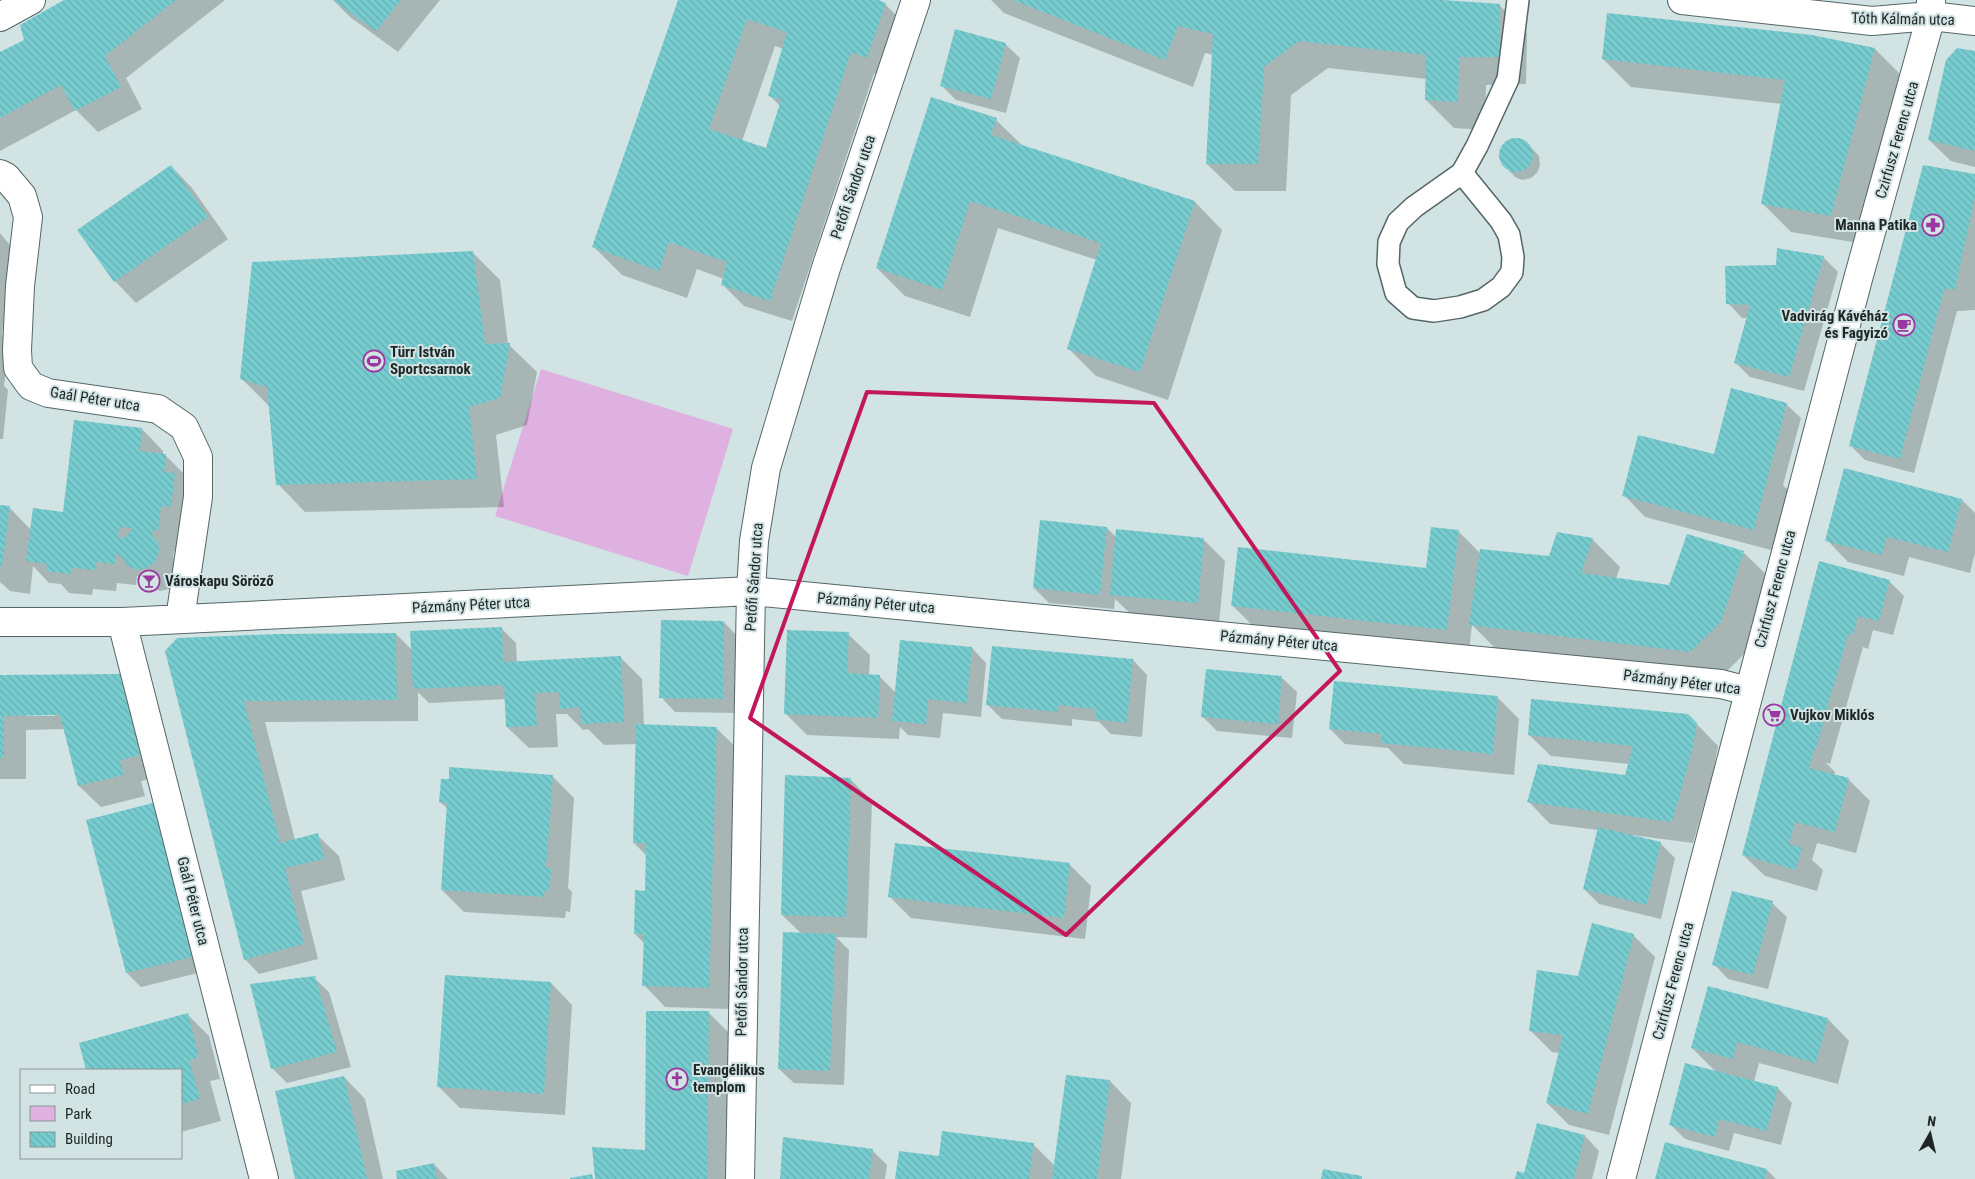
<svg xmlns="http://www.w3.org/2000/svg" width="1975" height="1179" font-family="'Roboto Condensed',sans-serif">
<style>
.green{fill:#dfb1e0}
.shadow{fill:#0003;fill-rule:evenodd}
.building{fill:url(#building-back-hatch);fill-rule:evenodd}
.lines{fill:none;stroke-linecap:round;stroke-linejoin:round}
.service-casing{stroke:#566667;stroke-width:24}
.minor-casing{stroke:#566667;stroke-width:30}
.service{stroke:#fff;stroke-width:21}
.minor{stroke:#fff;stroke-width:28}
.marked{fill:none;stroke:#c2185b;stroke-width:4;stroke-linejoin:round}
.labels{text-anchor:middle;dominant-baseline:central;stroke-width:4;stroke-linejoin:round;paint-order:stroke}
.street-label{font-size:15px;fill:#1e2525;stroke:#d1e3e3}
.poi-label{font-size:15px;font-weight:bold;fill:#1e2525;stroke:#d1e3e3;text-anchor:start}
</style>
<defs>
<pattern id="building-back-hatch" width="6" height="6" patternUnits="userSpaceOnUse" patternTransform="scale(1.25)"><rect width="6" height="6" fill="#76cccf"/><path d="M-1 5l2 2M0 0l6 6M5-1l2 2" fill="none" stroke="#66afb2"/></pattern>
</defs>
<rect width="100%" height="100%" fill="#d1e3e3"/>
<path class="green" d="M541 369 733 429 688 576 495 516Z"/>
<path class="shadow" d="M67 0H225L126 78 142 109 98 132 76 110 0 151V53L25 41Z
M333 0H440L398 52 350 17Z
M680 0H874L885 4 913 32 881 80 874 73 792 321 744 306 722 284 724 279 697 269 687 298 622 275 594 247ZM775 46 784 49 770 96 780 106 766 149 742 141Z
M991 0H1426L1499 5 1527 33 1526 84 1486 85 1485 130 1454 128 1426 100 1427 79 1328 68 1291 95 1286 191H1235L1207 164 1213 55 1205 53 1193 87 1004 13Z
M1812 36 1875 49 1903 77 1859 243 1791 232 1763 204 1782 104 1631 87 1603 59Z
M1005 44 1020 58 1006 113 956 100 941 85Z
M1975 52V167L1951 161 1929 140Z
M996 120 1024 147 1195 202 1222 230 1168 400 1096 376 1069 349 1097 260 998 228 970 317 905 296 877 268Z
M1518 139 1526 142 1539 156 1540 165 1537 173 1531 178 1522 180 1515 177 1501 162 1500 154 1503 146 1509 140Z
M171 166 192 188 228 239 136 303 115 281Z
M1975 176V310L1957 311 1914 473 1865 460 1850 445Z
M0 233 15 251V308L5 307 2 334 9 342 4 386 8 390 3 439H0Z
M1778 249 1824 258 1838 272 1804 391 1750 377 1736 363 1748 318H1742L1728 303 1777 266Z
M472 252 500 280 508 344 537 372 527 425 496 435 504 507 305 512 278 484 269 406 241 378Z
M1786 404 1801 418 1783 485 1790 492 1775 551 1645 517 1624 495 1719 457Z
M142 429 163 451V455L166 456 187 477 179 552 174 551 173 558 179 565 177 584 169 589 160 591 151 587 140 577 137 576 136 585 117 583 116 591 93 589 92 595 69 593 61 584 49 583 33 566 30 594 10 591 0 582V506L9 507 31 530 64 513Z
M1962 500 1975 513V553L1970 573 1909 557 1904 576 1848 562 1827 540Z
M1107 528 1117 538 1203 539 1225 561 1219 624 1133 616 1115 599 1114 609 1049 603 1034 588Z
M1458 531 1481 554 1549 557 1592 539 1620 567 1616 579 1670 586 1688 535 1744 553 1772 580 1748 650 1718 680 1499 652 1472 625 1469 651 1254 627 1232 605 1427 570Z
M1820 562 1889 581 1904 596 1893 635 1873 630 1868 649 1863 647 1830 764 1825 762 1835 772 1834 776 1848 779 1870 801 1856 853 1817 843 1812 860 1823 870 1817 891 1765 876 1743 855Z
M724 622 738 637 737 713 675 712 661 697Z
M501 628 516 643 517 663 621 658 642 679 644 725 716 728 738 749 730 1009 665 1007 644 985 645 944 635 934 646 892 647 856 634 843 637 744 604 745 588 729 583 730 567 714H556L558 747 529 748 507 727 506 699 429 703 418 692V721L265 722 295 840 317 835 339 856 345 880 301 891 318 959 259 974 245 959 166 651 396 634 412 650Z
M848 634 870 655 869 675 879 676 896 693 972 648 986 663 981 717 943 713 940 738 908 735 900 727 899 739 807 735 785 713Z
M1133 660 1147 675 1142 737 1111 734 1099 722 1072 719V726L1002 719 987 704Z
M1207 671 1282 678 1297 692 1292 738 1217 731 1202 716Z
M119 675 141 697 161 776 141 781 145 796 101 807 79 786 65 729 26 730V779H0V677ZM55 713V716H26V714Z
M1498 698 1519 719 1514 775 1404 764 1388 748 1345 744 1330 729Z
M1688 715 1718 746 1713 773 1693 843 1632 835V837L1661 844 1675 858 1661 919 1599 904 1584 889 1598 830 1550 824 1529 802 1626 777 1629 764 1551 756 1529 735Z
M552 776 574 798 568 888 572 892 570 912 566 911 565 918 464 912 442 890 448 809 440 802 450 781Z
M850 779 872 801 867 938 836 937 849 950 844 1085 794 1083 779 1069 802 934 782 915Z
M152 805 167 819 206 971 141 987 127 973Z
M1069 864 1091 886 1085 939 911 918 890 897Z
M1772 903 1787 917 1768 989 1728 979 1714 964Z
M1633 935 1655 957 1609 1135 1569 1125 1547 1103 1560 1053 1552 1052 1530 1030 1579 977Z
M314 978 329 992 351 1067 287 1083 272 1068Z
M551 983 572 1005 565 1115 460 1108 438 1086Z
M708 1012 730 1034 728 1179H597L646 1152Z
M187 1014 209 1036 220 1079 210 1081 221 1121 181 1132V1070H88L80 1043Z
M1828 1019 1849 1041 1838 1084 1759 1063 1754 1082 1778 1088 1792 1103 1781 1145 1734 1133 1729 1151 1685 1139 1671 1125 1716 1072 1692 1048Z
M344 1077 365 1099 383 1179H296Z
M1110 1081 1131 1103 1121 1179H897L940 1158 1033 1144 1055 1166Z
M1585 1136 1599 1151 1592 1179H1516Z
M872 1150 887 1165 885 1179H781Z
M434 1164 448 1179H398Z
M1767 1170 1776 1179H1656Z"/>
<path class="building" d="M64 0H176L105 56 121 87 75 111 61 85 0 118V52L24 40 20 25Z
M333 0H401L376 31Z
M678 0H878L886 3 867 58 851 52 770 301 721 285 727 262 669 242 659 271 592 247ZM747 19 787 32 768 96 781 100 766 148 709 129Z
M1013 0H1443L1500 4 1499 57H1459L1458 102 1425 100 1426 55 1299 41 1264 67 1258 164H1206L1213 34 1178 26 1165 60Z
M1607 13 1812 35 1875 48 1831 216 1761 204 1785 80 1602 59Z
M955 29 1006 43 991 99 940 86Z
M1957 48 1975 51V151L1928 140 1946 60Z
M931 97 997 118 991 135 1195 201 1140 372 1067 349 1101 243 970 201 942 290 876 268Z
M1499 155a17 17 0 1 1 34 0a17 17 0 1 1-34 0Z
M171 165 208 217 114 282 77 230Z
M1923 165 1975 174V197L1955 289H1944L1900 459 1849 446Z
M1777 248 1824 256 1789 377 1734 363 1750 305 1726 304 1725 266 1776 265Z
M473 251 485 344 510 343 500 398 469 407 477 479 276 485 267 387 240 379 252 262Z
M1731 388 1787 403 1754 530 1622 496 1638 435 1714 454Z
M74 420 142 428 140 451 166 454 164 472 175 473 171 507 161 506 158 531 153 530 152 535 158 542 159 552 155 562 147 568 137 570 128 566 121 556 116 555 115 564 96 562 95 570 72 568 71 574 46 571 47 564 26 561 33 508 63 512ZM119 527 132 528 131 532 124 538H118Z
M1844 468 1962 499 1948 552 1887 537 1882 555 1825 541Z
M0 505 10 506 2 567H0Z
M1040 520 1107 527 1100 595 1033 588Z
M1431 527 1459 530 1447 630 1231 606 1238 547 1426 568Z
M1116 529 1204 538 1198 603 1110 595Z
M1557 532 1593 538 1581 573 1669 585 1687 534 1744 551 1721 622 1690 652 1469 625 1480 549 1549 556Z
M1819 561 1890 580 1879 621 1858 616 1853 635 1848 634 1833 689H1832L1816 750 1814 749 1809 768 1849 778 1835 832 1795 822 1789 844 1802 848 1796 870 1742 855Z
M661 620 724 621 723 699 659 698Z
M502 627 503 662 621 656 624 722 581 724 580 707 560 709 559 692 535 693 537 726 506 727 504 685 413 689 410 631Z
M787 630 849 632 847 673 880 675 878 718 784 714Z
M396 633 397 700 244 701 280 843 318 833 324 859 285 868 304 944 244 960 165 651 177 638 277 634Z
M900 640 972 647 967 703 928 699 926 724 892 721Z
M992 646 1133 659 1127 723 1095 719 1096 709 1058 705 1057 712 986 705Z
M1206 669 1282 676 1278 724 1201 717Z
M120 674 140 755 120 760 124 775 78 786 60 715 4 716V758H0V675Z
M1334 681 1498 696 1493 754 1381 743 1382 734 1329 729Z
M1531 699 1688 714 1697 723 1692 751 1672 822 1527 802 1538 764 1625 775 1633 746 1528 735Z
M636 724 717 727 709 988 642 986 644 934H634L635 890 645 891 646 843H633Z
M449 767 553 775 546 868 551 869 549 891 545 890 544 897 441 890 447 803 439 802 441 779H449Z
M785 775 851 778 846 917 781 915Z
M153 803 192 957 126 973 86 820Z
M1598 827 1661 842 1647 905 1583 889Z
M895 843 1070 863 1064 918 888 897Z
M1732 891 1773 901 1753 975 1712 965Z
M1592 923 1634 934 1588 1114 1546 1103 1563 1035 1529 1031 1537 970 1578 976Z
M783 932 835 934 830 1071 778 1069Z
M445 975 551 982 544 1094 437 1087Z
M315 976 337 1052 271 1069 250 984Z
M1708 986 1828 1018 1816 1063 1737 1042 1733 1059 1691 1048Z
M646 1011H709L707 1179H595L592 1147 645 1150Z
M188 1013 199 1057 189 1060 200 1099 181 1104V1070H86L79 1043Z
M1685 1063 1778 1087 1767 1131 1719 1119 1715 1137 1669 1125Z
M1066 1075 1110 1080 1097 1179H1052Z
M344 1076 367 1179H295L275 1091Z
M1537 1123 1585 1135 1574 1179H1515L1517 1171 1524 1173Z
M942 1131 1034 1143 1029 1179H895L899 1151 939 1156Z
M783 1137 873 1149 869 1179H780Z
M1665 1142 1767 1169 1765 1179H1655Z
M434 1163 437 1179H397L396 1171Z
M1323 1169 1362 1176V1179H1321Z
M592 1174 593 1179H570V1178Z"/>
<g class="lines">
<g class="service-casing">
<path id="service" d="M1462 173 1501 221 1509 235 1513 257 1512 272 1501 287 1483 300 1460 307 1434 311 1413 308 1396 293 1388 264 1389 242 1398 222 1414 207 1462 173 1477 146 1508 79 1518 0"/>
</g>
<g class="minor-casing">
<path id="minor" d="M1682 0 1872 21 1931 16 1975 21
M0 17 31 0
M0 174 6 177 22 196 28 217 20 286 17 350 18 368 31 386 48 393 158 409 184 427 198 457V497L180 619
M0 622H122L751 591 1721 684 1748 691
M122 622 264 1179
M740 1179 751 591 754 541 766 468 826 268 916 0
M1621 1179 1858 279 1931 16V0"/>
</g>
<use href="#service" class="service"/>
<use href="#minor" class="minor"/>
</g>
<path class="marked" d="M867 392 1154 403 1340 671 1066 935 750 718Z"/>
<defs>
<g id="pharmacy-ring" transform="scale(1.125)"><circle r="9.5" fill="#d1e3e3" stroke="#9a389f" stroke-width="1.5"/><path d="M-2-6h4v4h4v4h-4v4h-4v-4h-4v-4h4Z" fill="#9a389f"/></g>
<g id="cafe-ring" transform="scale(1.125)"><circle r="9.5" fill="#d1e3e3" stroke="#9a389f" stroke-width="1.5"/><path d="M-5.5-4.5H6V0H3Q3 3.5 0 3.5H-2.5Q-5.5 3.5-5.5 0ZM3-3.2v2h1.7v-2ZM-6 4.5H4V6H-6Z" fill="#9a389f"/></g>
<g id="stadium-ring" transform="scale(1.125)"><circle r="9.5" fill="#d1e3e3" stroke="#9a389f" stroke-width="1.5"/><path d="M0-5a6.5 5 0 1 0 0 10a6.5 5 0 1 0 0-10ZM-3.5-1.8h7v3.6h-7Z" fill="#9a389f"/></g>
<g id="bar-ring" transform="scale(1.125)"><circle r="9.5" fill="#d1e3e3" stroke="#9a389f" stroke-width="1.5"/><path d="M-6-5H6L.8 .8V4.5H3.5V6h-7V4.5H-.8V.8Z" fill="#9a389f"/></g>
<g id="supermarket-ring" transform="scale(1.125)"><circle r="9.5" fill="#d1e3e3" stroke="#9a389f" stroke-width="1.5"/><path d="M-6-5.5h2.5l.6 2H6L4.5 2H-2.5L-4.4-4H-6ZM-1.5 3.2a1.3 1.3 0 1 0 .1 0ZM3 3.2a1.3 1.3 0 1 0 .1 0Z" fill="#9a389f"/></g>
<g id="church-ring" transform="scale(1.125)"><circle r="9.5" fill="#d1e3e3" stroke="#9a389f" stroke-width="1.5"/><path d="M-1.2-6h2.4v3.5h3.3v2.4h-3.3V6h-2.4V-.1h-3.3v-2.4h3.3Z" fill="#9a389f"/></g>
</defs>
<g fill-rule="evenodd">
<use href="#pharmacy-ring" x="1933" y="225"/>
<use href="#cafe-ring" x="1904" y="325"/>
<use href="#stadium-ring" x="374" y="361"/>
<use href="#bar-ring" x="149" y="581"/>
<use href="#supermarket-ring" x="1774" y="715"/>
<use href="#church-ring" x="677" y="1079"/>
</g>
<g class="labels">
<g class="street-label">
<text transform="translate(1903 19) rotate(1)">Tóth Kálmán utca</text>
<text transform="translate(1897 140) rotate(-74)">Czirfusz Ferenc utca</text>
<text transform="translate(853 187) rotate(-71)">Petőfi Sándor utca</text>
<text transform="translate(95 399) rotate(9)">Gaál Péter utca</text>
<text transform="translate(754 577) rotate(-86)">Petőfi Sándor utca</text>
<text transform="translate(1775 589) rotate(-75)">Czirfusz Ferenc utca</text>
<text transform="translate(876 603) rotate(5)">Pázmány Péter utca</text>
<text transform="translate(471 605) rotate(-3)">Pázmány Péter utca</text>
<text transform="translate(1279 641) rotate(5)">Pázmány Péter utca</text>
<text transform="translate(1682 682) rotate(7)">Pázmány Péter utca</text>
<text transform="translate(193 901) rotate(76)">Gaál Péter utca</text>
<text transform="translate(1673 981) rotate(-75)">Czirfusz Ferenc utca</text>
<text transform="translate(742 982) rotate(-89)">Petőfi Sándor utca</text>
</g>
<g class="poi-label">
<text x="1917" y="225" text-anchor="end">Manna Patika</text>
<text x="1888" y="316" text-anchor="end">Vadvirág Kávéház<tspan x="1888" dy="17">és Fagyizó</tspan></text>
<text x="390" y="352">Türr István<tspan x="390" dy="17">Sportcsarnok</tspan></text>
<text x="165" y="581">Városkapu Söröző</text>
<text x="1790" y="715">Vujkov Miklós</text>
<text x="693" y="1070">Evangélikus<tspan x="693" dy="17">templom</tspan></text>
</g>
</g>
<rect x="20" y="1069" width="162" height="90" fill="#d1e3e3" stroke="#899797"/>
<rect x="30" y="1085" width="25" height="8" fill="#ffffff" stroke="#899797"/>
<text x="65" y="1094" font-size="15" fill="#1e2525">Road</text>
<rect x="30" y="1106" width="25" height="15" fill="#dfb1e0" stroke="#899797"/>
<text x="65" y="1119" font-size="15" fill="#1e2525">Park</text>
<rect x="30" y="1132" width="25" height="15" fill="url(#building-back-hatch)" stroke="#899797"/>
<text x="65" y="1144" font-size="15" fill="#1e2525">Building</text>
<g transform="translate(1930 1134) rotate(8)" stroke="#d1e3e3" stroke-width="4" paint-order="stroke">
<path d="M0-4L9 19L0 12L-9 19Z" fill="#1e2525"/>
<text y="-8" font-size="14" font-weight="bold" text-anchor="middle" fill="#1e2525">N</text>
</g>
</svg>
